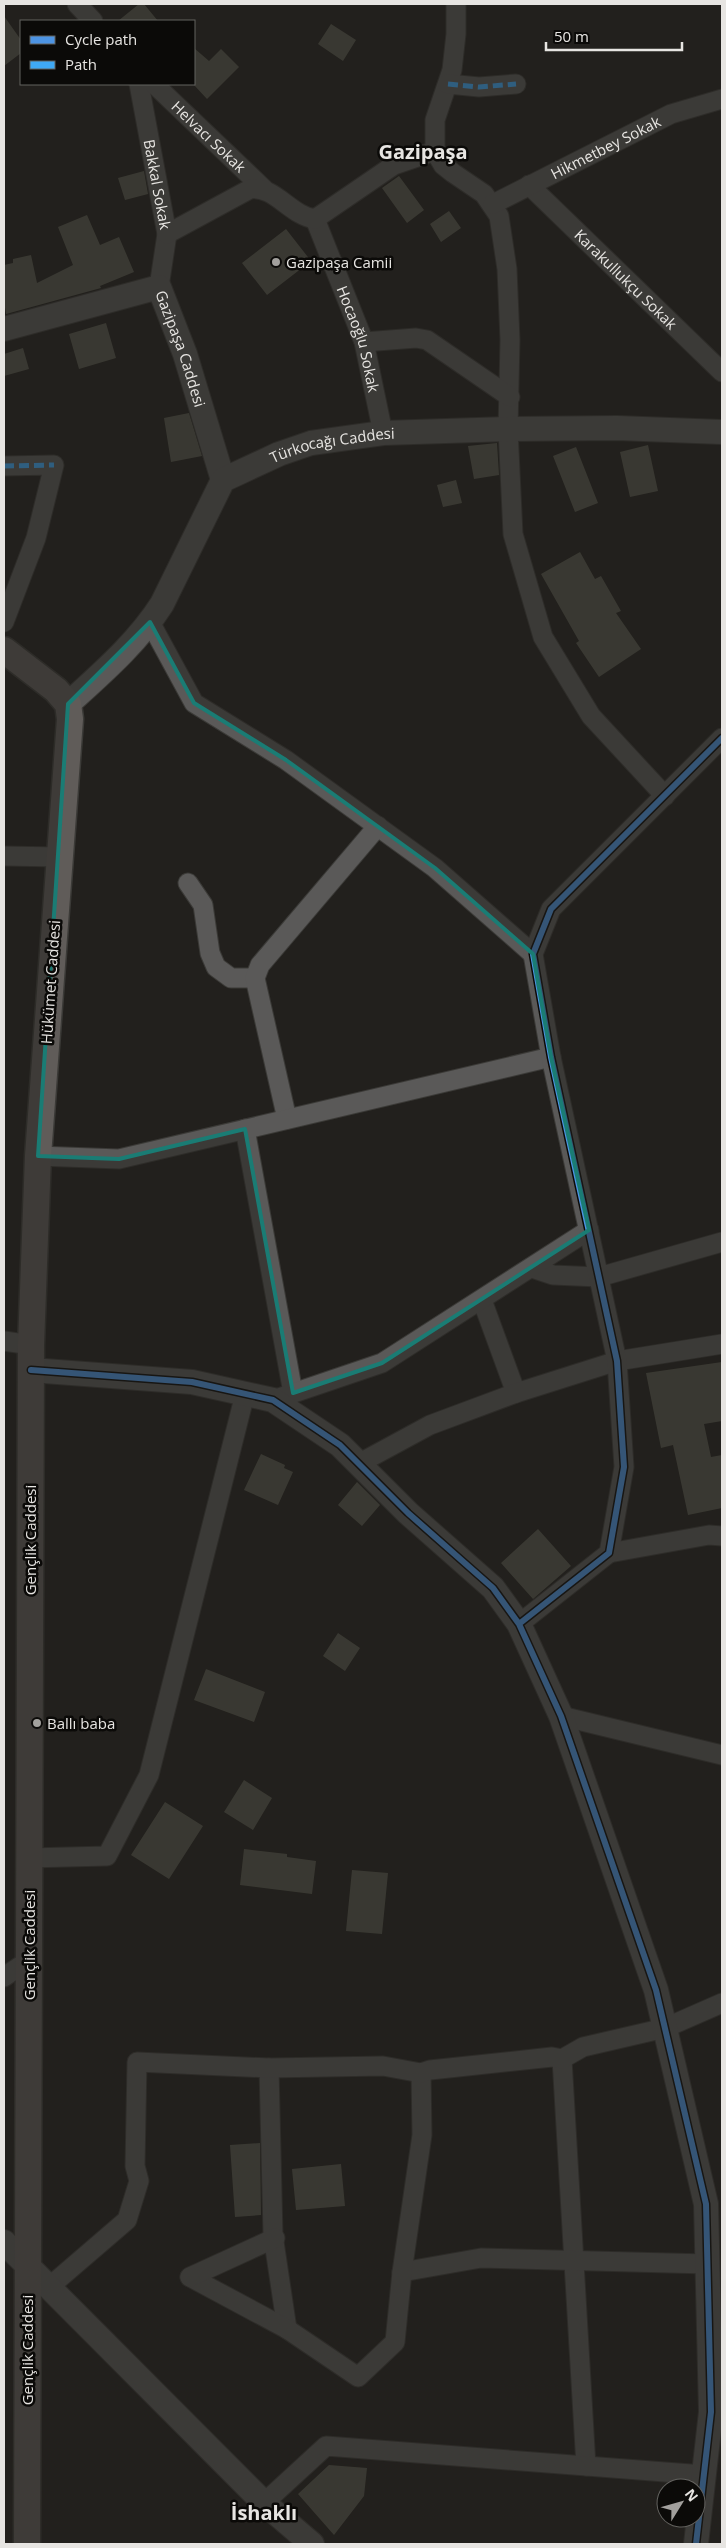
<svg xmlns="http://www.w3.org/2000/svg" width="726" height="2548" font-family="'Open Sans',sans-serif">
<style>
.building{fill:#56564c}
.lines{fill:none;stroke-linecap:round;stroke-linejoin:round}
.minor-casing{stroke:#3b3a37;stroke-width:21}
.tertiary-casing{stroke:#3b3a37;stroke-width:26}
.secondary-casing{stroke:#3b3a37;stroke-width:29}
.minor{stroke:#5a5958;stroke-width:19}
.tertiary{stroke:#5a5958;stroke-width:24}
.secondary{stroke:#605c59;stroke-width:26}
.quiet{stroke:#3fa9f5;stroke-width:5;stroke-dasharray:10 5;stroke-linecap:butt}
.cycleway-casing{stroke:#0b0a08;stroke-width:9}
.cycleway{stroke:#4d94e3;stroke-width:6}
.marked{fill:none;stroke:#1a7c74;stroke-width:4;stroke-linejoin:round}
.poi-dot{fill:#a2a09d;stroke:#0b0a08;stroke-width:2}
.labels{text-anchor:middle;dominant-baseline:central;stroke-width:5;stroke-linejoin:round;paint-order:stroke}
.street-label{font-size:15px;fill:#e7e5e2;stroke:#0b0a08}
.poi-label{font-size:15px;fill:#e7e5e2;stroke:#0b0a08;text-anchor:start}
.district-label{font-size:20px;font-weight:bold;fill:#e7e5e2;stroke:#0b0a08}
</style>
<rect width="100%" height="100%" fill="#22201d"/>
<path class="building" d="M139 4H144L158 21H118Z
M4 16 21 40V53L4 66Z
M331 24 356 40 343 61 318 44Z
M194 48 209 61 221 49 239 67 207 99 194 85Z
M144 171 148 194 125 200 118 178Z
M399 176 424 210 407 223 382 188Z
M449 211 461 228 441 242 430 224Z
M87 215 100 245 119 237 134 272 100 286 101 288 6 314 4 301V265L13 263V259L31 255 37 283 73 265 58 227Z
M286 229 311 261 267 295 242 263Z
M106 323 116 358 79 369 69 334Z
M23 348 29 369 4 376V354Z
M189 413 202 456 171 462 164 418Z
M497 443 499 475 474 479 468 446Z
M648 445 658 491 630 497 620 452Z
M576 447 598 503 575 512 553 456Z
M456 480 462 503 443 507 437 485Z
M580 552 595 579 601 576 621 611 616 613 641 649 599 677 576 643 579 641 541 574Z
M722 1362V1421L704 1424 711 1457 722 1455V1508L688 1515 673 1445 661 1448 646 1373Z
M261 1454 285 1465 284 1468 293 1472 278 1505 244 1490Z
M357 1482 380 1505 362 1526 338 1505Z
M538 1529 571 1566 533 1599 501 1563Z
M338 1633 360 1648 345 1671 323 1656Z
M206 1669 265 1692 254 1722 194 1700Z
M244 1780 272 1798 253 1830 224 1812Z
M165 1802 203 1826 169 1879 131 1855Z
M244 1849 287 1854V1857L316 1861 312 1894 240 1885Z
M352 1870 388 1873 382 1934 346 1931Z
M260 2143 261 2215 235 2217 230 2145Z
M341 2164 345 2206 296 2210 292 2169Z
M329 2465 367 2468 364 2496 334 2535 298 2494Z"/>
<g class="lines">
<g class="minor-casing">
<g id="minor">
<path d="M77 4 93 21"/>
<path d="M456 4V34L452 70 435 120V151L443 165 453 173 484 194 499 216 507 269 510 340 508 429 513 534 543 637 591 716 665 796"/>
<path id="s1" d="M139 84 167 234 159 287"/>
<path id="s2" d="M154 84 264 189"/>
<path d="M448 84 479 87 516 84"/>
<path id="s3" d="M529 185 722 372"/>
<path id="s4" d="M493 204 671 114 722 99"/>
<path id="s5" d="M315 219 364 342 383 433"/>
<path d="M167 234 250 189C274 185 291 216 315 219L394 165 435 151"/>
<path d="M364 342 416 338 427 340 510 397"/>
<path d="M4 466 54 465 36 538 4 622"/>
<path d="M150 622 194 703 286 760 435 868 533 954"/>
<path d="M4 856 59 857"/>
<path d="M188 883 203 905 210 953 216 967 231 978H255"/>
<path d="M287 1119 255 978 260 965 378 826"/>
<path d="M245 1129 293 1393"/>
<path d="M38 1156 119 1159 551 1057"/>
<path d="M532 1268 553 1275 599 1277 722 1242"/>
<path d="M482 1300 516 1393"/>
<path d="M4 1341 31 1345"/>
<path d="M273 1400 382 1363 589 1230"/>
<path d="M358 1464 430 1425 516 1393 617 1361 722 1344"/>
<path d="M609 1553 709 1535 722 1536"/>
<path d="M519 1624 609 1553 624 1467 617 1361 551 1057 533 954 551 909 722 738"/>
<path d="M561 1716 722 1755"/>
<path d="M29 1858 107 1856 149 1775 245 1394"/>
<path d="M4 1977 29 1960"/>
<path d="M562 2059 586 2466"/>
<path d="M269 2068 273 2235 287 2329"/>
<path d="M402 2272 481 2258 707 2264"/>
<path d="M190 2277 287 2329 358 2377 395 2342 402 2272 422 2135 421 2073"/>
<path d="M190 2277 275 2238"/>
<path d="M48 2288 127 2220 139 2181 135 2166 137 2062 269 2068 383 2066 421 2073 430 2070 552 2057 562 2059 583 2047 665 2028 722 2003"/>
<path d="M264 2503 326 2446 704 2475"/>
</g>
</g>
<g class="tertiary-casing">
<g id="tertiary">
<path id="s6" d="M4 329 159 287 185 354 223 480"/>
<path id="s7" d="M68 704C102 673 137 643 162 604L223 480 279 454 311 443 383 433 508 429 617 428 722 432"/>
<path d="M31 1370 192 1382 273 1400 340 1445 408 1513 493 1588 519 1624 561 1716 656 1990 706 2204 711 2412 696 2544"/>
<path d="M4 2242 264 2503 312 2544"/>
</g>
</g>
<g class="secondary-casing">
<path id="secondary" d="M4 650 56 690 68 704 70 719 38 1156 31 1345 27 2544"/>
</g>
<use href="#minor" class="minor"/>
<use href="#tertiary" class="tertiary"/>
<use href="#secondary" class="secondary"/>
<path class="quiet" d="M448 84 479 87 516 84
M4 466 54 465"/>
<g class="cycleway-casing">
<path id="cycleway" d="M31 1370 192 1382 273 1400 340 1445 408 1513 493 1588 519 1624 561 1716 656 1990 706 2204 711 2412 696 2544
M519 1624 609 1553 624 1467 617 1361 551 1057 533 954 551 909 722 738"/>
</g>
<use href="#cycleway" class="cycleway"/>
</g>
<path d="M0 0H726V2548H0ZM150 622 194 703 286 760 435 868 533 954 551 1057 589 1230 382 1363 293 1393 245 1129 119 1159 38 1156 68 704Z" fill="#22201d" fill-opacity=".55" fill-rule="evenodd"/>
<path class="marked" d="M150 622 194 703 286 760 435 868 533 954 551 1057 589 1230 382 1363 293 1393 245 1129 119 1159 38 1156 68 704Z"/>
<g class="poi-dot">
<circle cx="276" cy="262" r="5"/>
<circle cx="37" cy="1723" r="5"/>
</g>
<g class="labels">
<g class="street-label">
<text stroke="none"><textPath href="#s2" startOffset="76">Helvacı Sokak</textPath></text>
<text stroke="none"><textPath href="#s4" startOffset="126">Hikmetbey Sokak</textPath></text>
<text stroke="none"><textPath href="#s1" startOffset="102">Bakkal Sokak</textPath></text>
<text stroke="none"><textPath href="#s3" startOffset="135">Karakullukçu Sokak</textPath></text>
<text stroke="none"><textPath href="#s5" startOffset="128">Hocaoğlu Sokak</textPath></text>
<text stroke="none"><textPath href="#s6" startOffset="226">Gazipaşa Caddesi</textPath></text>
<text stroke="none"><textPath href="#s7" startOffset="392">Türkocağı Caddesi</textPath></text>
<text transform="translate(50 982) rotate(-86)">Hükümet Caddesi</text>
<text transform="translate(30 1540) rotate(-90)">Gençlik Caddesi</text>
<text transform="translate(29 1945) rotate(-90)">Gençlik Caddesi</text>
<text transform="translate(27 2350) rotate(-90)">Gençlik Caddesi</text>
</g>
<g class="poi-label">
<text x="286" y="262">Gazipaşa Camii</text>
<text x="47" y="1723">Ballı baba</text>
</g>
<g class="district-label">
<text x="423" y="151">Gazipaşa</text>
<text x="264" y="2512">İshaklı</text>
</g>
</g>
<rect width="726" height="2548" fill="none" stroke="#e7e5e2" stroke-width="10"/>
<rect x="20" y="20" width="175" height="65" fill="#0b0a08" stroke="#63625f"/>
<rect x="30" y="36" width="25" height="8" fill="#4d94e3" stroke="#63625f"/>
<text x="65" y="45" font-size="15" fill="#e7e5e2">Cycle path</text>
<rect x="30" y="61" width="25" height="8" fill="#3fa9f5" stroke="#63625f"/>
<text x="65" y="70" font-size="15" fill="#e7e5e2">Path</text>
<g transform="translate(681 2503) rotate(53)"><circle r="24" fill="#0b0a08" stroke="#63625f"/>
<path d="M0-4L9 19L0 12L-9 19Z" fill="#a2a09d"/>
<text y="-8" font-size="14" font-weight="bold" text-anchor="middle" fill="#e7e5e2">N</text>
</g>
<path d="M546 42v8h136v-8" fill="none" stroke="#e7e5e2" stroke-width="2.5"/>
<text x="554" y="42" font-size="15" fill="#e7e5e2" stroke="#0b0a08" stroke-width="4" paint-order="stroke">50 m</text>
</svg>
